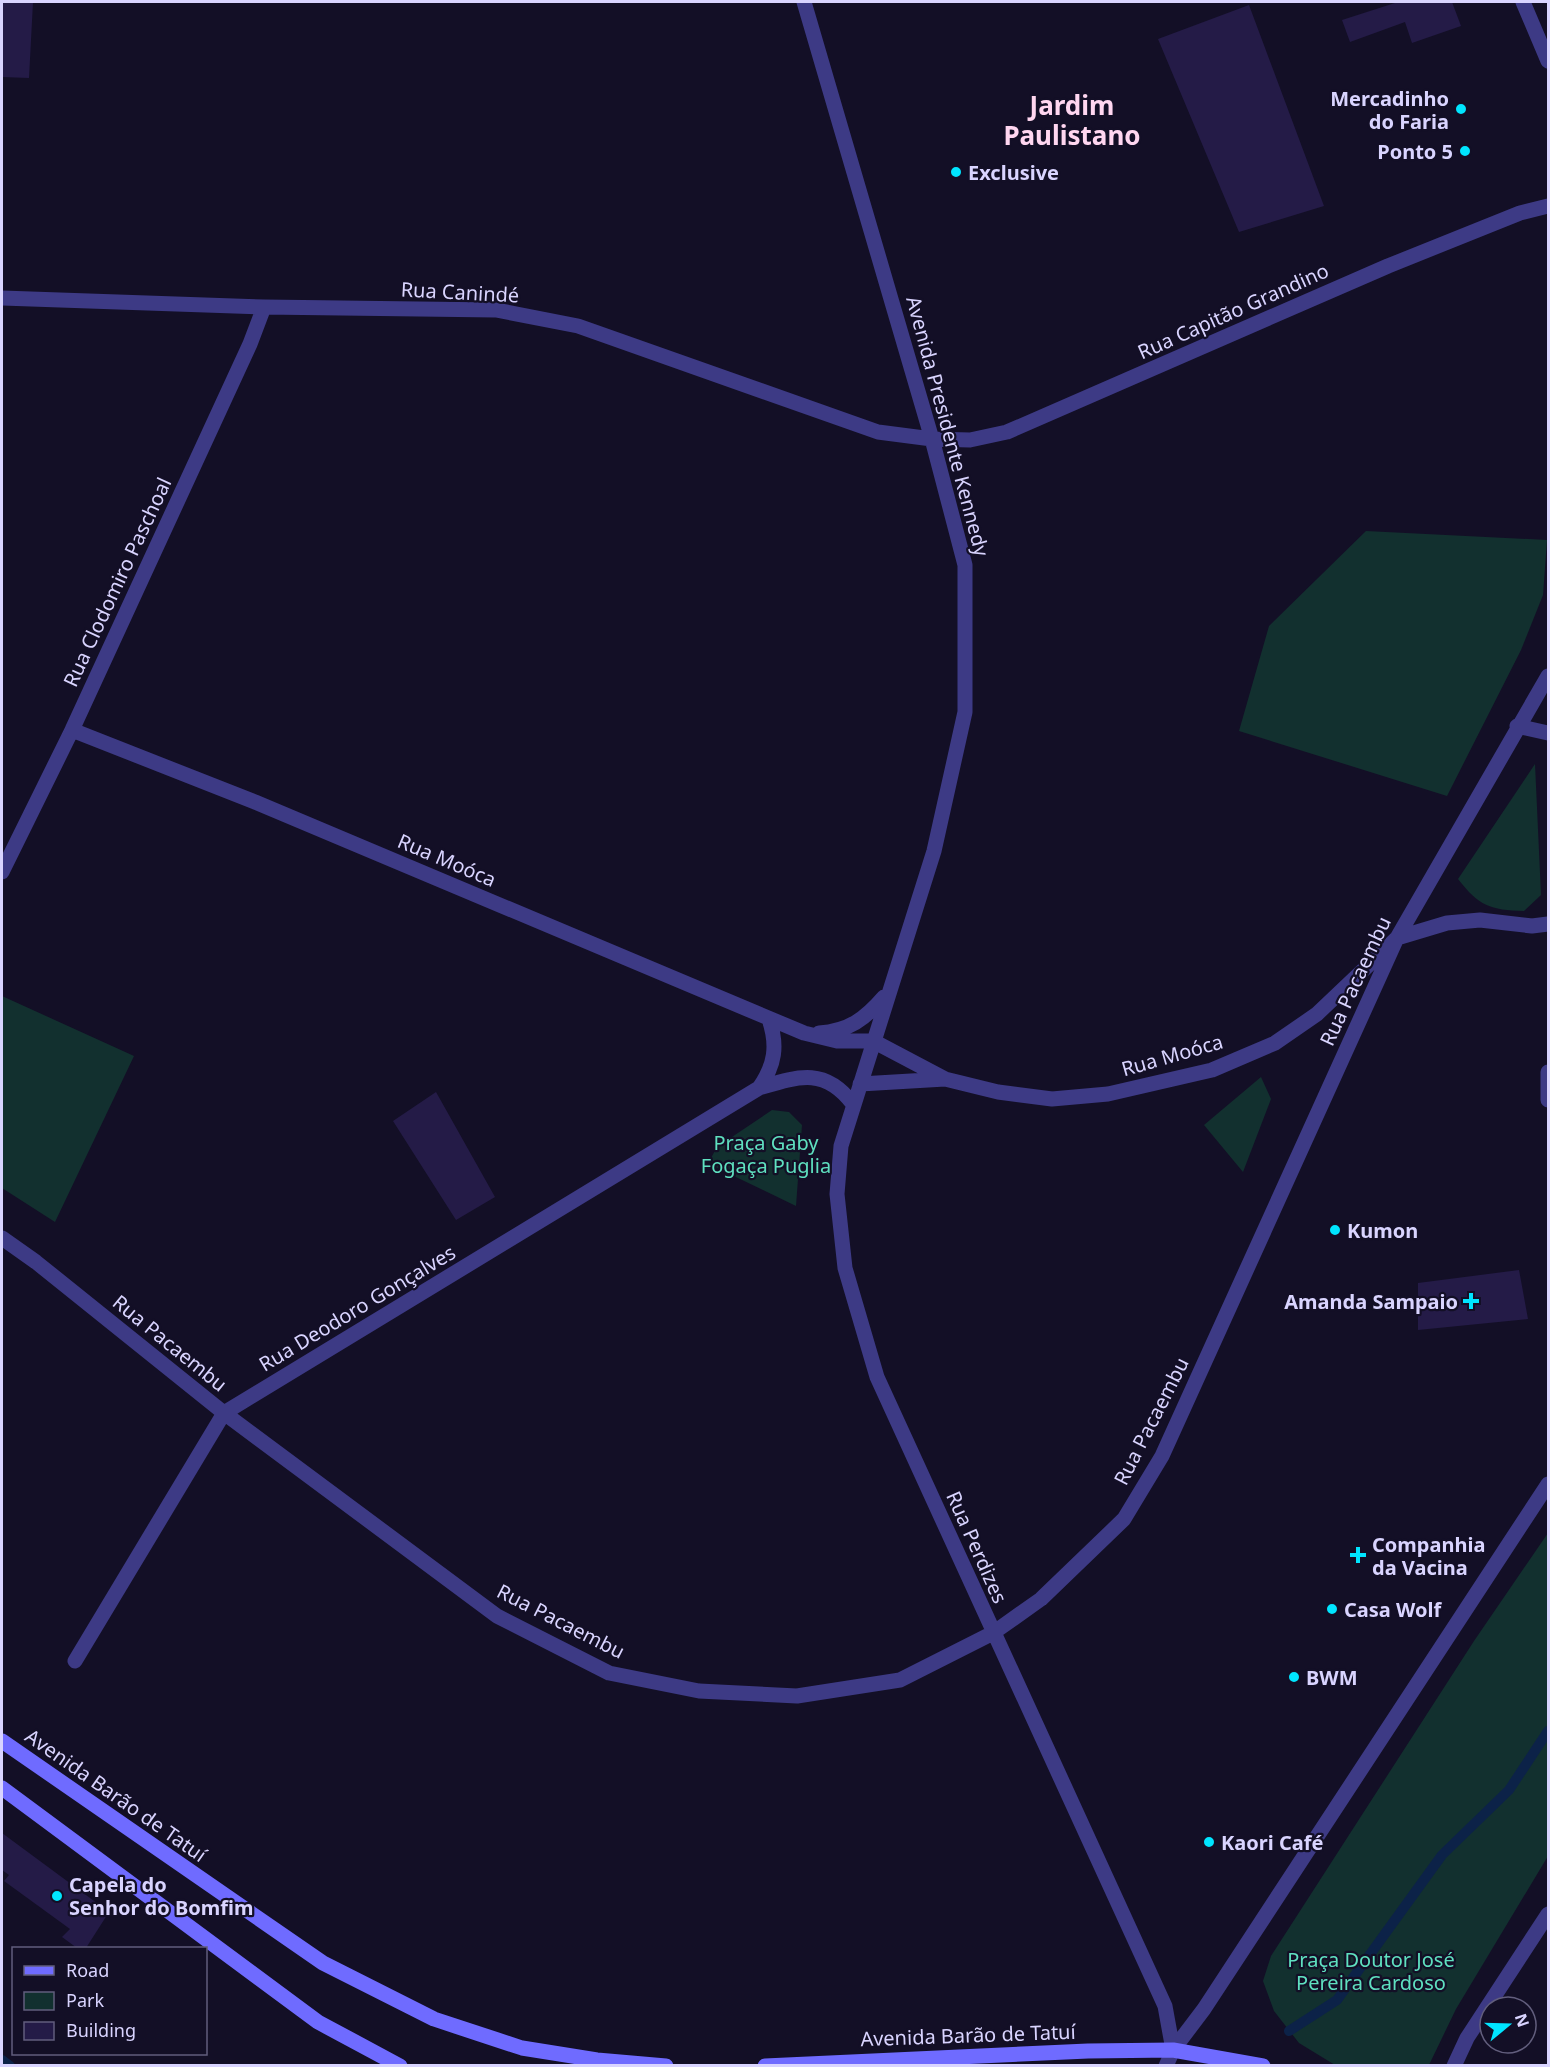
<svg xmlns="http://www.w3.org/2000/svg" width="1550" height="2067" font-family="'Noto Sans',sans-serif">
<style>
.green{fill:#12302f}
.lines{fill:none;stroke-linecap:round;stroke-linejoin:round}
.stream{stroke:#0c2248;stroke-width:10}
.building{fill:#241b47}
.street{stroke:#3d3a85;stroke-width:15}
.secondary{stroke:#6f6bff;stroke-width:15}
.poi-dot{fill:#00e5ff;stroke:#130f26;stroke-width:2}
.labels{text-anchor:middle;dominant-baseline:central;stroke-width:4.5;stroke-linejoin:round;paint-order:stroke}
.poi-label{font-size:20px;font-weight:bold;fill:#d9d4ff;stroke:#130f26;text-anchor:start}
.street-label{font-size:20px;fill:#d9d4ff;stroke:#130f26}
.park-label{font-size:20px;fill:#5fe0c0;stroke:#130f26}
.district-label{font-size:26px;font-weight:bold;fill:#ffd6f0;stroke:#130f26}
</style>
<rect width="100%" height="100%" fill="#130f26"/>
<path class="green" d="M1366 531 1547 540 1543 595 1521 650 1447 796 1239 731 1269 626Z
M1535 764 1541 895 1524 911C1490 910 1479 906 1458 879Z
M2 996 134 1056 55 1222 2 1188Z
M1261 1077 1271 1099 1243 1172 1204 1125Z
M772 1110 789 1112 802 1125 796 1206 713 1166 711 1158 717 1147Z
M1548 1533V1856L1456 2009 1429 2065H1335L1299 2043 1274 2011 1263 1981 1271 1956 1474 1641Z"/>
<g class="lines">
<path class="stream" d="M1289 2031 1337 2000 1442 1855 1509 1790 1548 1731
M2 2060 10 2066"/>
</g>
<path class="building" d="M2 2H33L29 78 2 77Z
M1398 2H1452L1461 26 1412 43 1405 22 1350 42 1342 20Z
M1249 5 1324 206 1239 232 1158 39Z
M436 1092 495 1197 456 1220 393 1121Z
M1519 1270 1528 1319 1418 1330V1283Z
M2 1833 109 1912 86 1948H77L62 1937 70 1929 4 1881 9 1875 2 1870Z"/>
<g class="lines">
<path class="street" d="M804 2 932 439 965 565V712L934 851 841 1146 837 1194 845 1268 877 1377 1165 2006 1173 2050
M1523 2 1548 61
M2 298 264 307 496 310 578 326 878 432 932 439 970 440 1007 432 1388 266 1520 213 1548 206
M1517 726 1548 733
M72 730 255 802 804 1033 837 1041H873L945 1079 998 1092 1052 1099 1108 1094 1212 1070 1275 1043 1317 1014 1397 938 1447 923 1480 920 1532 926 1548 924
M2 872 72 730 250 344 264 307
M819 1033C849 1031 865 1019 884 997
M1548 1072V1100
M860 1084 945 1079
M759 1088C775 1065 778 1046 769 1019
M2 1238 36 1262 224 1413 497 1616 609 1673 699 1691 797 1696 900 1680 993 1633 1041 1599 1124 1519 1162 1456 1397 938 1548 676
M75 1661 224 1413 759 1088C799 1076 825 1067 853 1104
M1166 2066 1173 2050 1204 2009 1548 1484
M1454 2066 1467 2038 1548 1914"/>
<path class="secondary" d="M2 1741 323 1963 434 2019 522 2048 597 2060 666 2066
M2 1788 318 2022 400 2066
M765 2066 1088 2051 1173 2050 1263 2066"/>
</g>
<g class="poi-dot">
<circle cx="1461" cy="109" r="6"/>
<circle cx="1465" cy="151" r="6"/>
<circle cx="956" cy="172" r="6"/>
<circle cx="1335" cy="1230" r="6"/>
<path d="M1468 1292h6v6h6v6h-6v6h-6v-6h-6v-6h6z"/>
<path d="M1355 1546h6v6h6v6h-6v6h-6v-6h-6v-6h6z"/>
<circle cx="1332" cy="1609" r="6"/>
<circle cx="1294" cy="1677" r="6"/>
<circle cx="1209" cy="1842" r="6"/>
<circle cx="57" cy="1896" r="6"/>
</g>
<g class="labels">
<g class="poi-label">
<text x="1449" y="98" text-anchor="end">Mercadinho<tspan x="1449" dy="23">do Faria</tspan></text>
<text x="1453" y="151" text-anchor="end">Ponto 5</text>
<text x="968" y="172">Exclusive</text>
<text x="1347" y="1230">Kumon</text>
<text x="1458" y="1301" text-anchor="end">Amanda Sampaio</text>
<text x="1372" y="1544">Companhia<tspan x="1372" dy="23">da Vacina</tspan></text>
<text x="1344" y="1609">Casa Wolf</text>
<text x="1306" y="1677">BWM</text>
<text x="1221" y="1842">Kaori Café</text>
<text x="69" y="1884">Capela do<tspan x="69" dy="23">Senhor do Bomfim</tspan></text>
</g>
<g class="street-label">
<text transform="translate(460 292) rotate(3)">Rua Canindé</text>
<text transform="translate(1233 311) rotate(-24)">Rua Capitão Grandino</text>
<text transform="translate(948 426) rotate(75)">Avenida Presidente Kennedy</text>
<text transform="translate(117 582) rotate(-65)">Rua Clodomiro Paschoal</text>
<text transform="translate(447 860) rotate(23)">Rua Moóca</text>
<text transform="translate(1355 981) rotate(-65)">Rua Pacaembu</text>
<text transform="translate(1172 1055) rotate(-16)">Rua Moóca</text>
<text transform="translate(357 1308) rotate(-31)">Rua Deodoro Gonçalves</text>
<text transform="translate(170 1343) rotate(39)">Rua Pacaembu</text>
<text transform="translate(1151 1421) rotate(-63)">Rua Pacaembu</text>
<text transform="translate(977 1547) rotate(66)">Rua Perdizes</text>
<text transform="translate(561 1621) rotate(27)">Rua Pacaembu</text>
<text transform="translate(116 1795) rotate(35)">Avenida Barão de Tatuí</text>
<text transform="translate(968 2035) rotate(-2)">Avenida Barão de Tatuí</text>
</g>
<g class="park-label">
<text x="766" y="1142">Praça Gaby<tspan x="766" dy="23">Fogaça Puglia</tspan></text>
<text x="1371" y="1959">Praça Doutor José<tspan x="1371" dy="23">Pereira Cardoso</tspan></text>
</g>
<g class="district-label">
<text x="1072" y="105">Jardim<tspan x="1072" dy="30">Paulistano</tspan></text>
</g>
</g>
<rect width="1550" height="2067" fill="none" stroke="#d9d4ff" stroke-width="6"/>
<rect x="12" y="1947" width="195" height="108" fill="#130f26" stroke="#625e7d" stroke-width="1.5"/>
<rect x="24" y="1966" width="30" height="9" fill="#6f6bff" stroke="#625e7d" stroke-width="1.5"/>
<text x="66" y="1977" font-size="18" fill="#d9d4ff">Road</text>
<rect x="24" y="1992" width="30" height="18" fill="#12302f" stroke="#625e7d" stroke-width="1.5"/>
<text x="66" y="2007" font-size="18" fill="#d9d4ff">Park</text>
<rect x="24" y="2022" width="30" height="18" fill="#241b47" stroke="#625e7d" stroke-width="1.5"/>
<text x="66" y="2037" font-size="18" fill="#d9d4ff">Building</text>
<g transform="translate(1508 2025) rotate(71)"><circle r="28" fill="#130f26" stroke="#625e7d" stroke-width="1.5"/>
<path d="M0-4.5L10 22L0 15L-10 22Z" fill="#00e5ff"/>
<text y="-9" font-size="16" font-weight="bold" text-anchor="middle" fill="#d9d4ff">N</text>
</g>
</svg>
